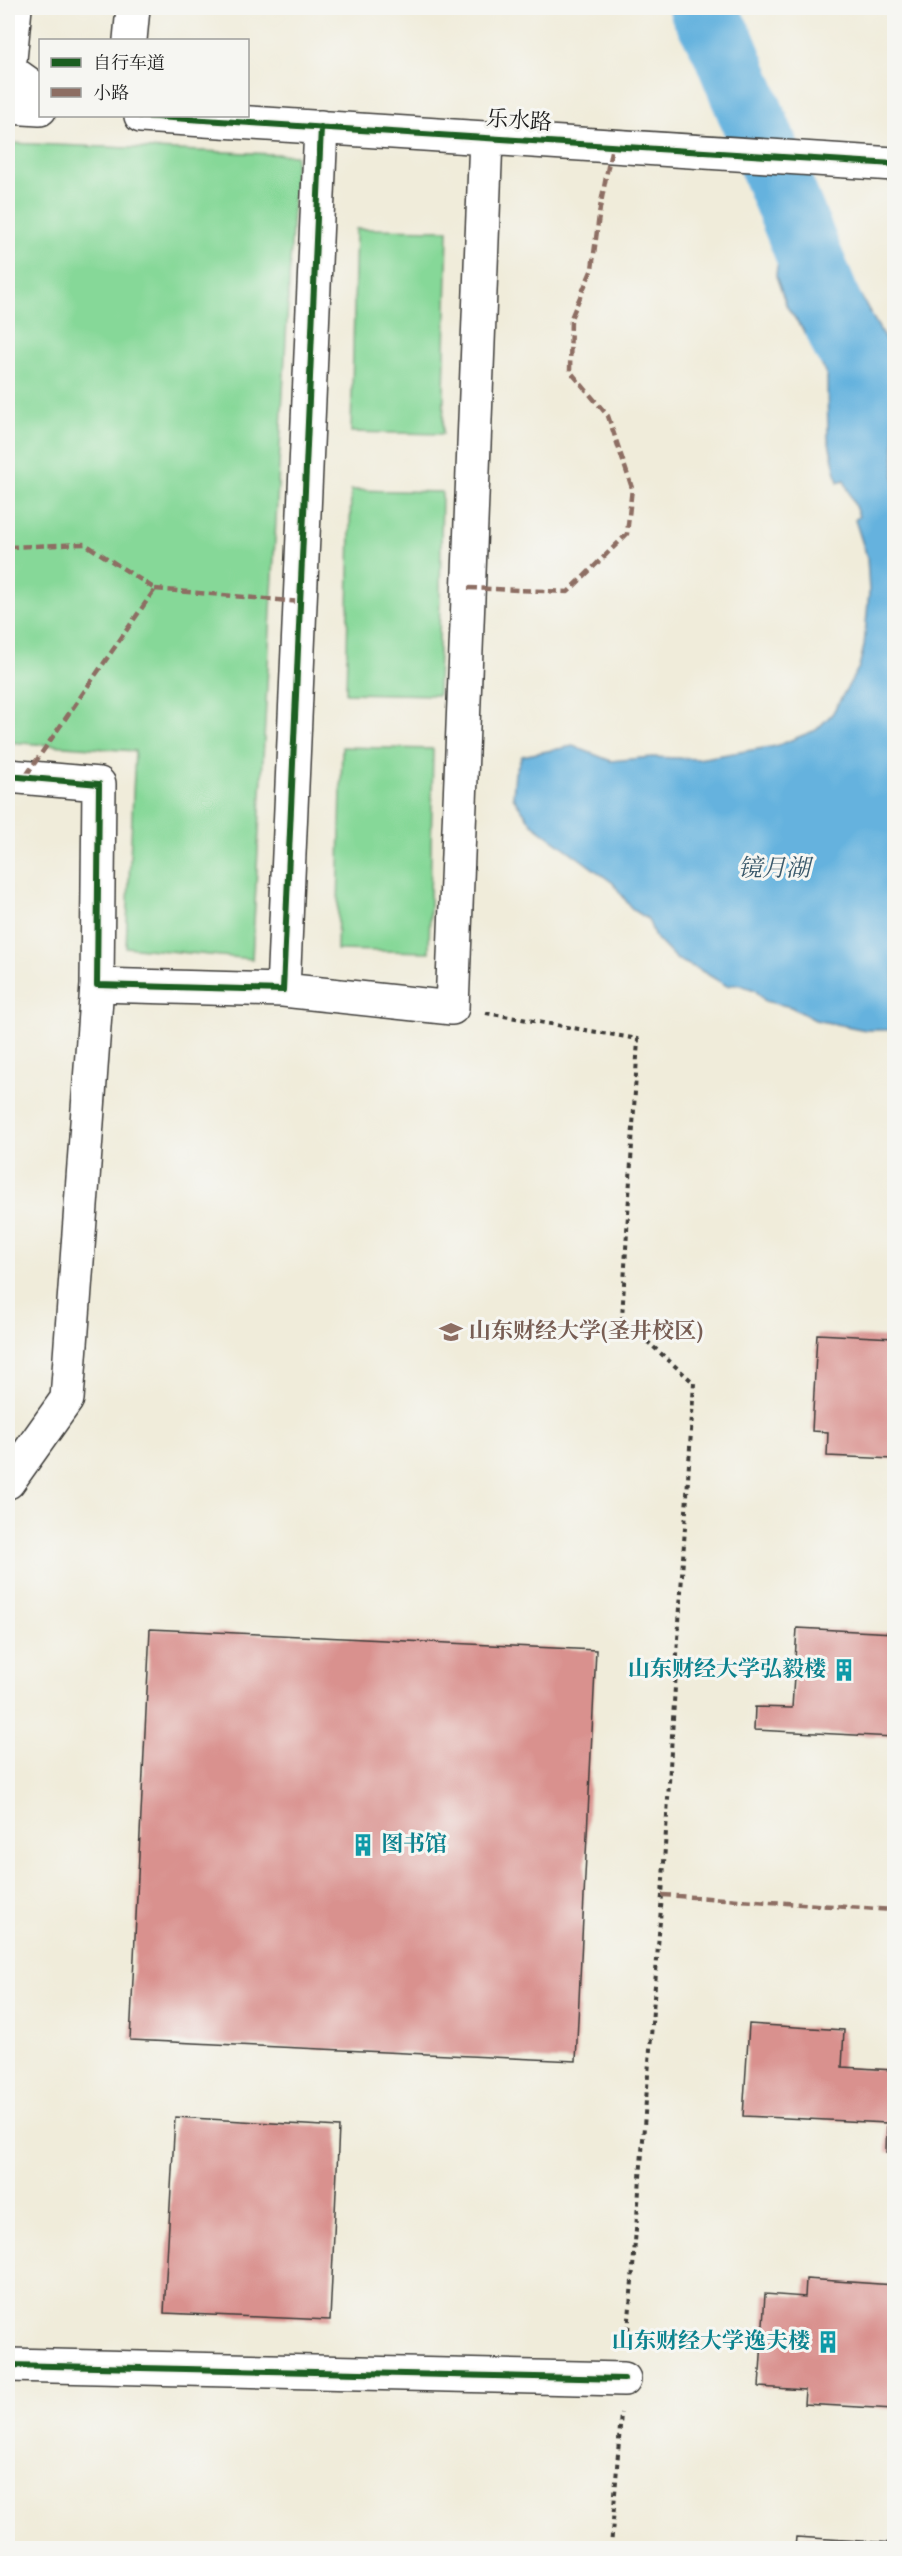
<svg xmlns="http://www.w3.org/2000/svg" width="902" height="2556" font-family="Vollkorn,'Noto Serif SC',serif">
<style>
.green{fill:#86d898;stroke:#517a5a;stroke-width:1.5}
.water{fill:#65b2de;stroke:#40677d;stroke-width:1.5}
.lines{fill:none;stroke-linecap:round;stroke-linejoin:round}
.river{stroke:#65b2de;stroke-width:66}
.building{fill:#d9918e}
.minor-casing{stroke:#3c3b38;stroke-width:36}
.path{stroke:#3c3b38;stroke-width:4;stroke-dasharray:4.5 4.5;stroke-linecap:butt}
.minor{stroke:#fff;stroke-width:33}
.quiet{stroke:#8d6e63;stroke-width:4.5;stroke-dasharray:9 4.5;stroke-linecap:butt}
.cycleway-casing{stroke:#f6f6f2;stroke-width:10}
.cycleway{stroke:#1b5e20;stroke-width:6}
.labels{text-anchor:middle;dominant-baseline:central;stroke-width:6;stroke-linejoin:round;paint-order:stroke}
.street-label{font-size:22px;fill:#1c1c1c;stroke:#f6f6f2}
.education-label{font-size:22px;font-weight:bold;fill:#785e54;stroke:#f6f6f2;text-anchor:start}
.culture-label{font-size:22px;font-weight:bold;fill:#0d838f;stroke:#f6f6f2;text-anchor:end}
.water-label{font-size:24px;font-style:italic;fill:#39586a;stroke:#f6f6f2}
</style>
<rect width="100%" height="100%" fill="#f6f6f2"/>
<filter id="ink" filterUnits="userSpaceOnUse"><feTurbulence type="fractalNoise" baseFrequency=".0167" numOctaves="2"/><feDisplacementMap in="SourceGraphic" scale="12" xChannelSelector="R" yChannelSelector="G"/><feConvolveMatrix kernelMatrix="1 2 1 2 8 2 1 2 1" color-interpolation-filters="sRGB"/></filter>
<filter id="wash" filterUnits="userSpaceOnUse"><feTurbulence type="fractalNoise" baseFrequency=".008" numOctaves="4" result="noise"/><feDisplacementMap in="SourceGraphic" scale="24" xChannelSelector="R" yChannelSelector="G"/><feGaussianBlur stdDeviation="1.35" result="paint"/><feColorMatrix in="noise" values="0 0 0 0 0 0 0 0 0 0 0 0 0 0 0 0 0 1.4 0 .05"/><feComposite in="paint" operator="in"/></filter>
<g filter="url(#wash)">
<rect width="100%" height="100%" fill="#f0ecda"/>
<path class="green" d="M8 143 296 155 252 959 126 947 135 751 8 742Z
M356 229 448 230 443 434 351 432Z
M351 490 442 492 438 695 346 693Z
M342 747 433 749 429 952 337 950Z"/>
<path class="water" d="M807 258H828L843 264 894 355V1030H866L815 1020 791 1007 765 1001 755 990 737 984 727 986 700 970 676 959 655 937 648 919 632 909 613 883 532 824 513 797 515 773 522 756 573 746 611 761 652 757 698 759 776 746 816 730 832 714 859 667 864 646 869 592 867 557 855 520 859 516 844 480 838 482 828 438 827 376 808 337 787 307 776 276 777 266 784 260Z"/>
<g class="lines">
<path class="river" d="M702 8 723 45 844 341"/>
</g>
<g id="blocks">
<path class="building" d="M817 1334 894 1338V1459L827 1456 828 1432 812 1431Z
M797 1628 894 1633V1737L754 1730 755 1707 792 1708Z
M150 1629 596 1650 576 2061 130 2040Z
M749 2024 844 2030 842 2067 894 2070V2153L886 2152 887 2123 743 2116Z
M175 2117 339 2127 330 2320 164 2313Z
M806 2279 894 2285V2409L804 2404 805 2390 759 2387 765 2294 805 2297Z
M796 2537 894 2543V2548H795Z"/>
</g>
</g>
<g filter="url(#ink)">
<use href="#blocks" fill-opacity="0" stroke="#3c3b38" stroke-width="1.5"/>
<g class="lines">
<g class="minor-casing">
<path id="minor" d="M15 8 9 70 40 92
M130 40 133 8
M8 107 40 109
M141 116 894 164
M8 776 99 784 97 985 283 990 321 127
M283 990 452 1008 486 138
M8 1482 67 1399 97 985
M8 2365 624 2379"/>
</g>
<path class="path" d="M486 1013 638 1039 622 1319 694 1383 662 1895 627 2345
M611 2548 621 2413"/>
<use href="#minor" class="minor"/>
<path class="quiet" d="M8 547 85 544 155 589 25 777
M468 588 568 592 627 534 632 488 608 416 570 371 571 318 592 269 600 208 612 146
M155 589 300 602
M662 1895 894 1910"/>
<g class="cycleway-casing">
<path id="cycleway" d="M141 116 894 164
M8 776 99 784 97 985 283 990 321 127
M8 2365 624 2379"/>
</g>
<use href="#cycleway" class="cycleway"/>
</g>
</g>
<defs>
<g id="university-bare" transform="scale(1.8)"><path d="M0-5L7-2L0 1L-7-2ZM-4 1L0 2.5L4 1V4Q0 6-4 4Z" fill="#8d6e63" stroke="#f6f6f2" stroke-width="2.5" paint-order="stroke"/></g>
<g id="building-bare" transform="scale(1.8)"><path d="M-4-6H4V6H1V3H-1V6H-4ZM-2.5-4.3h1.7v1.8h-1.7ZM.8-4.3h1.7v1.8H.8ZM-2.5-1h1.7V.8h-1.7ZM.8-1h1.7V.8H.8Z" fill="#0f9aa8" stroke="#f6f6f2" stroke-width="2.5" paint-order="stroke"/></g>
</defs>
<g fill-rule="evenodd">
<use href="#university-bare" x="451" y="1332"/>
<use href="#building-bare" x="844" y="1670"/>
<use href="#building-bare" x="363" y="1845"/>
<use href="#building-bare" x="828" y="2342"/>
</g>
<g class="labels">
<g class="street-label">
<text transform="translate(519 122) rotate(4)">乐水路</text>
</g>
<g class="education-label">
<text x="469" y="1332">山东财经大学(圣井校区)</text>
</g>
<g class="culture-label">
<text x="826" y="1670">山东财经大学弘毅楼</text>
<text x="381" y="1845" text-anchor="start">图书馆</text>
<text x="810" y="2342">山东财经大学逸夫楼</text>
</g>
<g class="water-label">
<text x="774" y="870">镜月湖</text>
</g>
</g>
<rect width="902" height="2556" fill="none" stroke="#f6f6f2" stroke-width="30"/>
<rect x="39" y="39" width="210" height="78" fill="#f6f6f2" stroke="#9f9f9c" stroke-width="1.5"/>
<rect x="51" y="58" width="30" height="9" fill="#1b5e20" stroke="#9f9f9c" stroke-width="1.5"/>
<text x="93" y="69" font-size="18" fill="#1c1c1c">自行车道</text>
<rect x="51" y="88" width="30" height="9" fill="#8d6e63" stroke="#9f9f9c" stroke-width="1.5"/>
<text x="93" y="99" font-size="18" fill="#1c1c1c">小路</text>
</svg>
